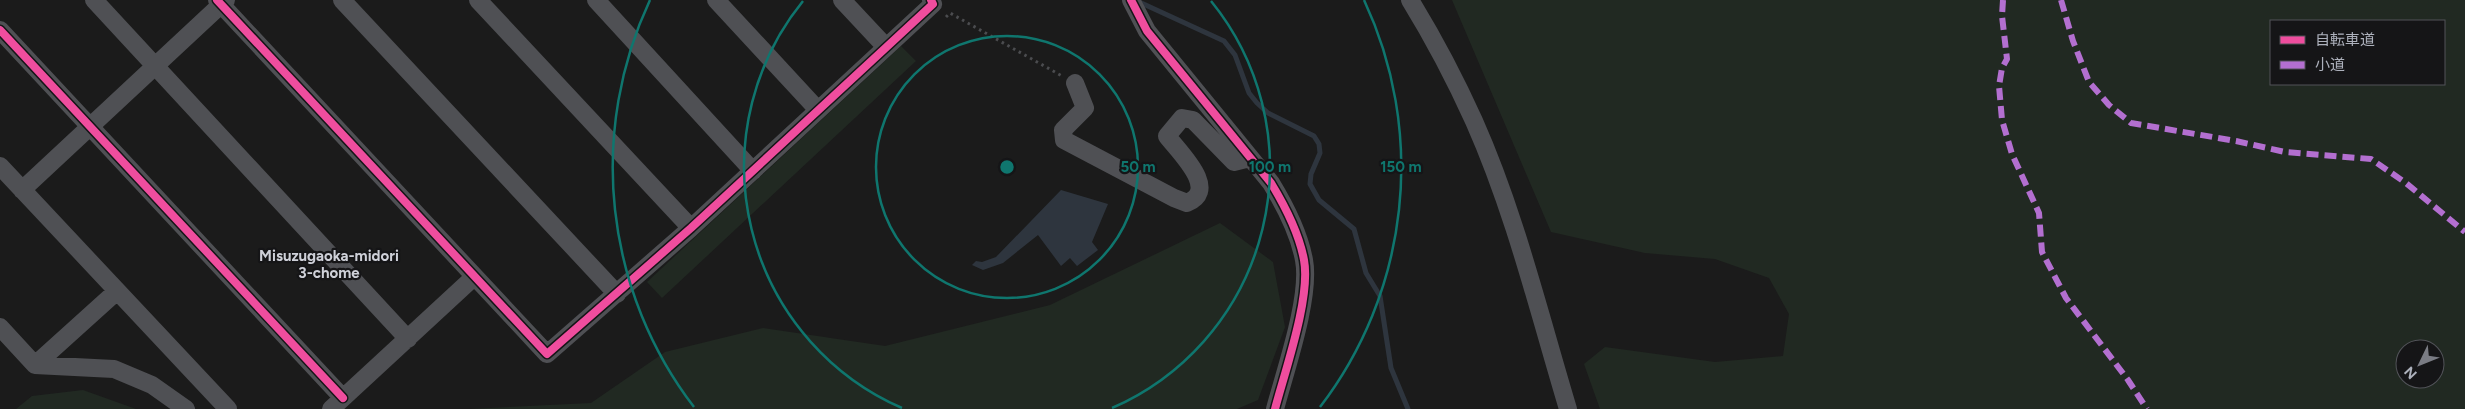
<svg xmlns="http://www.w3.org/2000/svg" width="2465" height="409" font-family="Figtree,'Noto Sans JP',sans-serif">
<style>
.green{fill:#212922;fill-rule:evenodd}
.water{fill:#2e353e}
.lines{fill:none;stroke-linecap:round;stroke-linejoin:round}
.stream{stroke:#2e353e;stroke-width:5}
.path{stroke:#4b4c4f;stroke-width:3;stroke-dasharray:2.5 4;stroke-linecap:butt}
.minor{stroke:#4f5054;stroke-width:18}
.quiet{stroke:#b36fd0;stroke-width:6;stroke-dasharray:12 6;stroke-linecap:butt}
.cycleway-casing{stroke:#151517;stroke-width:11}
.cycleway{stroke:#ef4d9e;stroke-width:8}
.ring{fill:none;stroke:#0f766e;stroke-width:2.5}
.labels{text-anchor:middle;dominant-baseline:central;stroke-width:4.5;stroke-linejoin:round;paint-order:stroke}
.neighbourhood-label{font-size:15px;font-weight:bold;fill:#ced0d8;stroke:#151517}
.centre{fill:#0f766e;stroke:#151517;stroke-width:2.5}
.ring-label{font-size:15px;text-anchor:middle;font-weight:bold;fill:#0f766e;stroke:#151517;stroke-width:4.5;stroke-linejoin:round;paint-order:stroke}
</style>
<rect width="100%" height="100%" fill="#1b1b1b"/>
<path class="green" d="M1452 0H2465V409H1600L1584 364 1605 347 1715 362 1783 356 1789 314 1769 278 1715 259 1645 253 1551 232ZM2271 21H2444V84H2271ZM2405 349H2435V379H2405Z
M901 46 916 61 662 298 647 282Z
M1220 223 1273 262 1285 327 1258 400 1237 409H470L591 403 665 352 763 328 885 346 1050 305Z
M83 390 136 409H16L32 396Z"/>
<path class="water" d="M1061 190 1108 204 1092 242 1098 250 1077 266 1070 258 1061 266 1038 235 1003 263 983 270 972 265 976 261 982 262 996 257Z"/>
<g class="lines">
<path class="stream" d="M1139 2 1224 41 1235 55 1249 93 1257 103 1268 113 1314 136 1319 144 1320 153 1311 174 1310 184 1319 200 1354 229 1366 273 1380 296 1391 368 1408 409"/>
<path class="path" d="M946 17 950 13 1062 76"/>
<path class="minor" d="M94 0 408 339
M217 0 547 354 691 228 933 4 931 0
M342 0 617 294
M478 0 691 228
M596 0 753 171
M716 0 818 110
M842 0 885 46
M1131 0 1147 31 1271 183C1285 206 1299 233 1304 260 1311 297 1285 371 1275 409
M1410 0C1434 39 1455 79 1474 121 1515 213 1539 313 1568 409
M0 30 343 398
M1075 83 1085 108 1063 130 1064 140 1174 198 1187 203C1220 190 1179 152 1167 136L1182 118 1193 120 1234 162 1250 158
M0 166 228 409
M22 190 226 0
M0 327 35 365 117 291
M35 365 114 369 152 385 186 409
M331 409 474 277"/>
<path class="quiet" d="M2003 0 2002 16 2007 59 2002 68 1999 86 2002 120 2012 154 2039 213 2042 252 2066 298 2128 380 2147 409
M2061 0 2073 41 2089 82 2109 105 2131 123 2236 141 2285 152 2371 159 2406 183 2465 232"/>
<g class="cycleway-casing">
<path id="cycleway" d="M217 0 547 354 691 228 933 4 931 0
M1131 0 1147 31 1271 183C1285 206 1299 233 1304 260 1311 297 1285 371 1275 409
M0 30 343 398"/>
</g>
<use href="#cycleway" class="cycleway"/>
</g>
<g class="ring">
<circle cx="1007" cy="167" r="131"/>
<path d="M902 408A263 263 0 0 1 803 1M1211 1A263 263 0 0 1 1112 408"/>
<path d="M694 407A394 394 0 0 1 650 0M1364 0A394 394 0 0 1 1320 407"/>
</g>
<g class="labels">
<g class="neighbourhood-label">
<text x="329" y="256">Misuzugaoka-midori<tspan x="329" dy="17">3-chome</tspan></text>
</g>
</g>
<circle cx="1007" cy="167" r="8" class="centre"/>
<g class="ring-label">
<text x="1138" y="172">50 m</text>
<text x="1270" y="172">100 m</text>
<text x="1401" y="172">150 m</text>
</g>
<rect x="2270" y="20" width="175" height="65" fill="#151517" stroke="#525359"/>
<rect x="2280" y="36" width="25" height="8" fill="#ef4d9e" stroke="#525359"/>
<text x="2315" y="45" font-size="15" fill="#adb1bc">自転車道</text>
<rect x="2280" y="61" width="25" height="8" fill="#b36fd0" stroke="#525359"/>
<text x="2315" y="70" font-size="15" fill="#adb1bc">小道</text>
<g transform="translate(2420 364) rotate(227)"><circle r="24" fill="#151517" stroke="#525359"/>
<path d="M0-4L9 19L0 12L-9 19Z" fill="#7a7c84"/>
<text y="-8" font-size="14" font-weight="bold" text-anchor="middle" fill="#adb1bc">N</text>
</g>
</svg>
